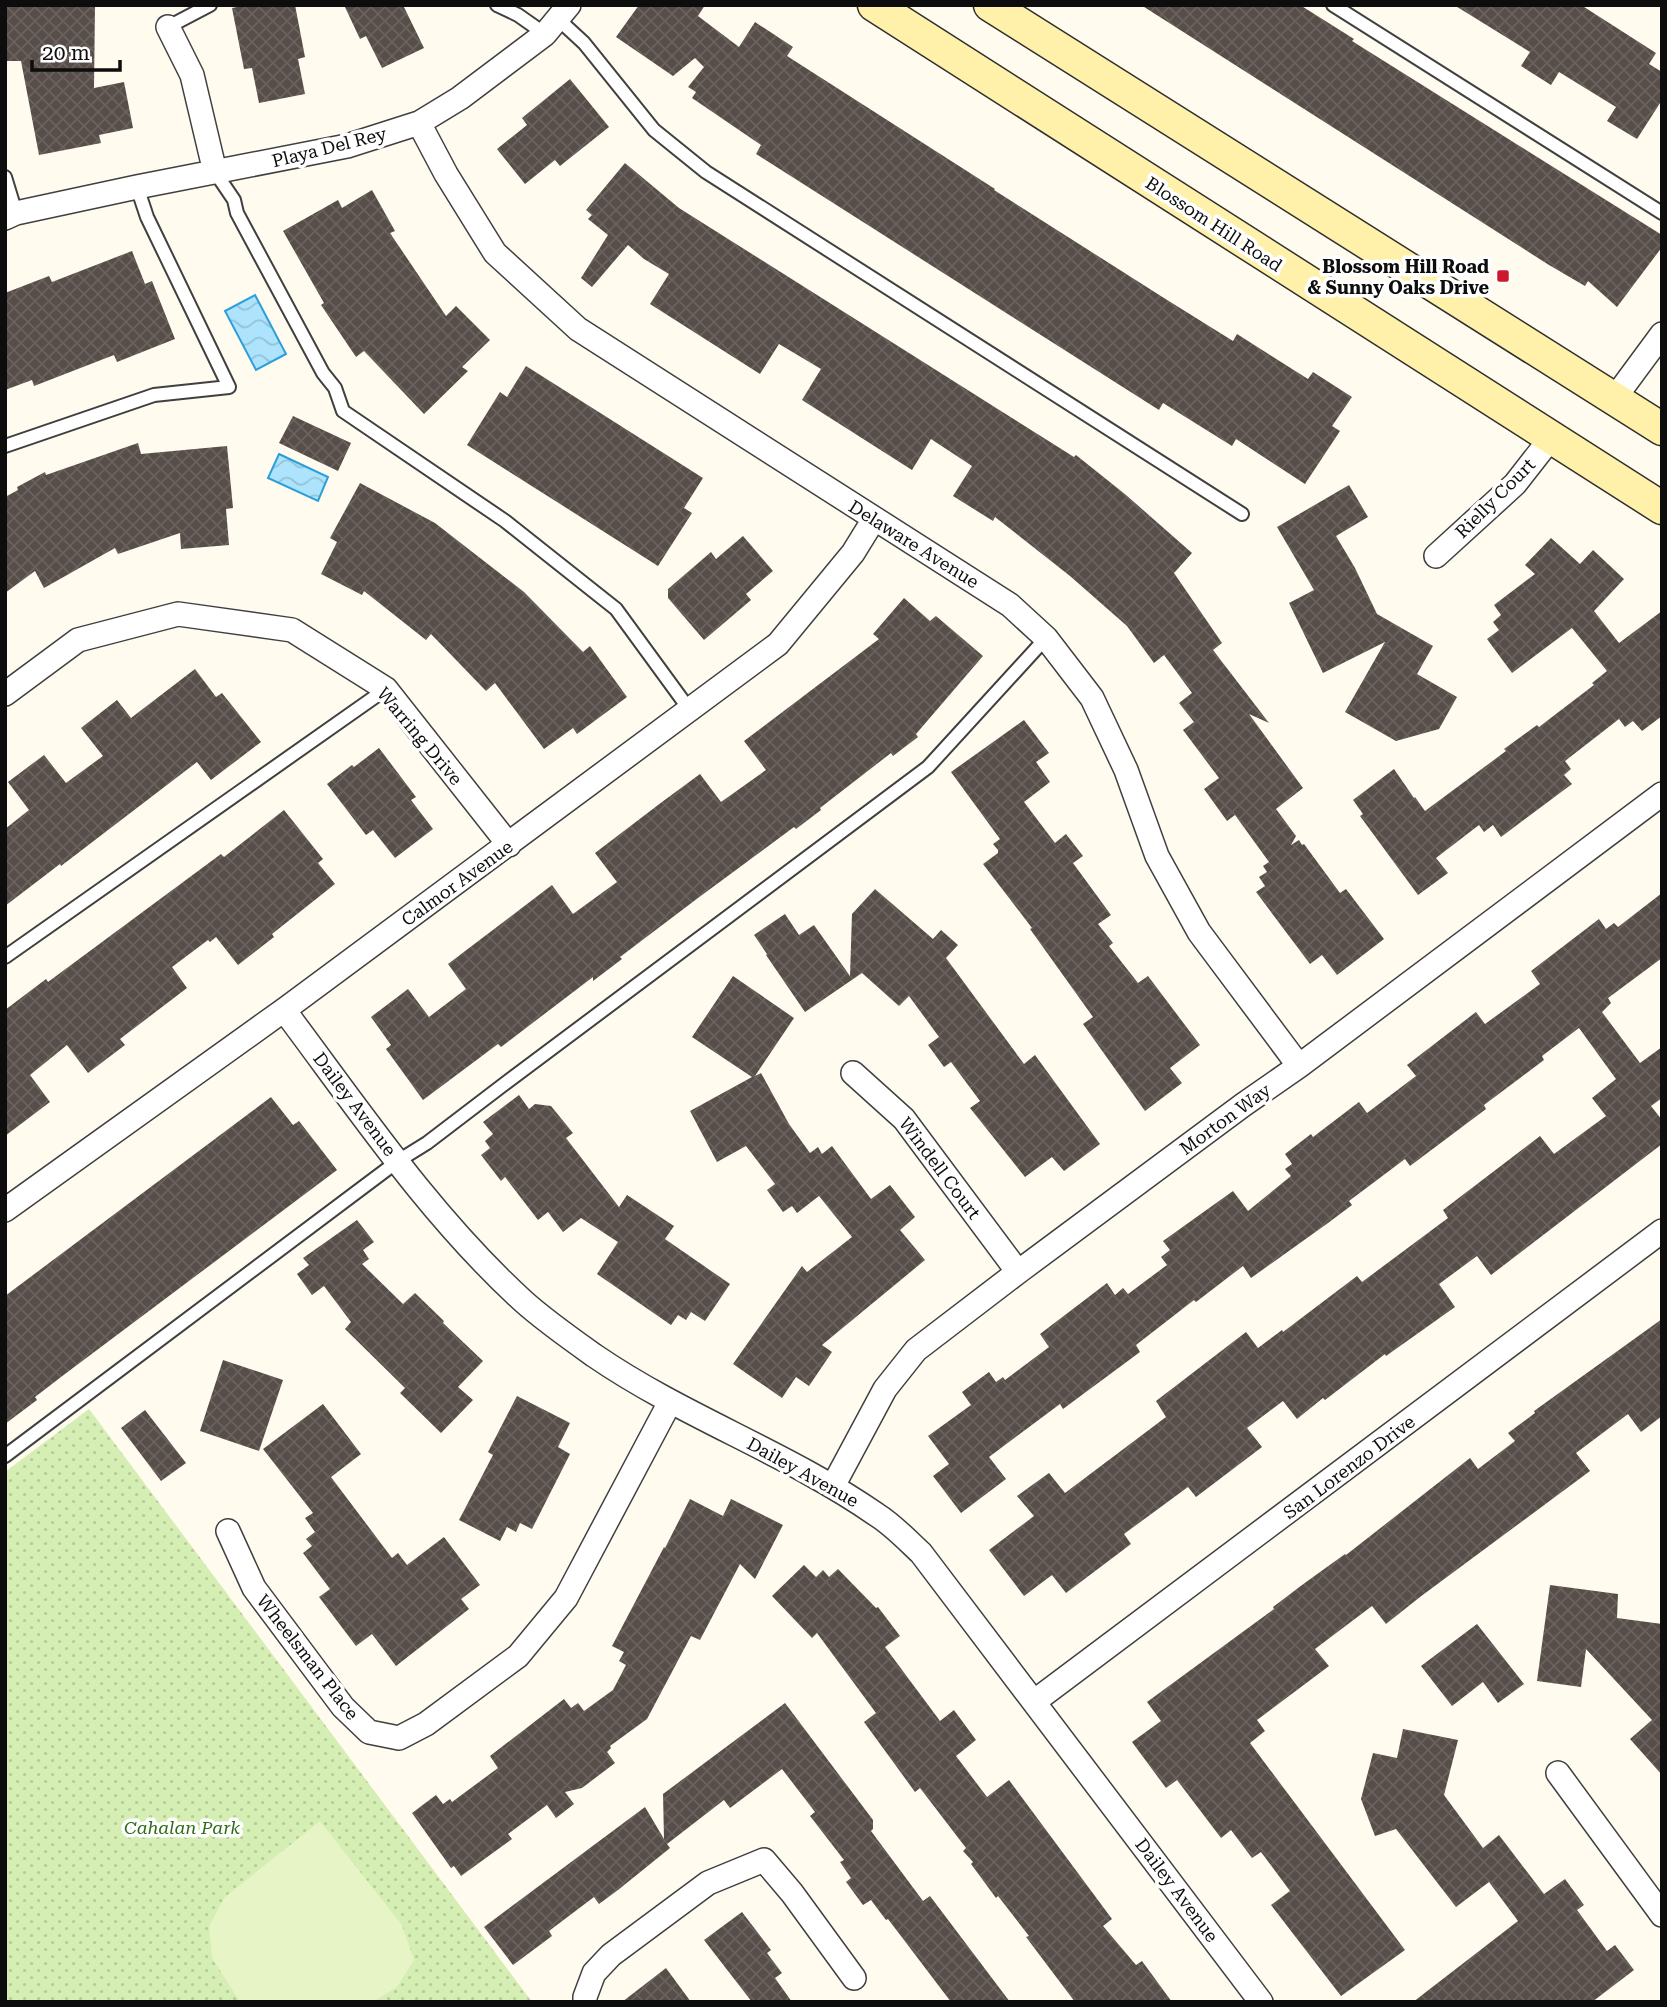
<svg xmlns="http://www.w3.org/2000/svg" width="1667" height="2007" font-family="'Roboto Serif',serif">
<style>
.park{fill:url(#park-dots)}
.pitch{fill:#e6f4c6}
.water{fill:url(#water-waves);stroke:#2c9eda;stroke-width:2}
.building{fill:url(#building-cross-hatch)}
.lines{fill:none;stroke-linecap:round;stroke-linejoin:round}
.lane-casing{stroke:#404040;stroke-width:16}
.street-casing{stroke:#404040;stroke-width:26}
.secondary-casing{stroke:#2f2f2f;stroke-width:35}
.lane{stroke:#fff;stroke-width:12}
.street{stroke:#fff;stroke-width:23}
.secondary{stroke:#fff1a9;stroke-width:32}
.poi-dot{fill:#cb182a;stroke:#fff;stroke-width:2.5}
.labels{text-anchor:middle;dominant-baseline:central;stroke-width:7;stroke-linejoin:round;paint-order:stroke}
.street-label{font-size:18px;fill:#0d0d0d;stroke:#fff}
.poi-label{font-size:18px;font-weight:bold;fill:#0d0d0d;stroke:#fff;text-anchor:end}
.park-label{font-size:18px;font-style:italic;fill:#2d6b17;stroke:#fff}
</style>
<defs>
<pattern id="park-dots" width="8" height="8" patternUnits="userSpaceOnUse" patternTransform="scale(1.75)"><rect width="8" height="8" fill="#d5eeb3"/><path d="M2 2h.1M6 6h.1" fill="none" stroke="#b6cb99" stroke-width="1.8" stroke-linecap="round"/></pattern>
<pattern id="water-waves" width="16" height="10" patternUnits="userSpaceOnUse" patternTransform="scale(1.75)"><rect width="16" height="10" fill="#ade3fc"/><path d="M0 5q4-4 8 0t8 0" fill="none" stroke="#94c2d7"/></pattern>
<pattern id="building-cross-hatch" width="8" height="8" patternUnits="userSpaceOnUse" patternTransform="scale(1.75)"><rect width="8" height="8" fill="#574d49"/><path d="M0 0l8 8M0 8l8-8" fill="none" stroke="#6a625f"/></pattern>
</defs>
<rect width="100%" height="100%" fill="#fffbee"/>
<path class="park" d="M89 1409 532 2002H5V1472Z"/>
<path class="pitch" d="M320 1821 402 1925 414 1960 397 1987 373 2002H240L212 1958 209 1926 225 1897Z"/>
<path class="water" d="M255 295 286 354 256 370 225 311Z
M279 454 328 477 318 501 268 478Z"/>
<path class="building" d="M5 5 95 7 94 88 124 82 133 128 99 135 101 143 39 155 21 61H5Z
M247 5H295L305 57 298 59 305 94 259 103 252 68 244 69 232 8Z
M344 5H403L424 48 382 68 366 36 360 39Z
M639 5H705L698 16 739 47 755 22 793 47 787 56 995 189 994 190 1164 298 1233 341 1237 334 1308 379 1313 372 1352 397 1332 426 1340 431 1305 484 1236 439 1232 446 1163 403 1159 410 756 154 761 145 692 98 696 92 688 87 704 67 695 58 673 76 616 37Z
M1141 5H1300L1354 39 1352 41 1662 235V247L1617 307 1588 281 1585 286 1549 265Z
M1454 5H1581L1656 53 1649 64 1662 72V100L1637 139 1607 121 1616 107 1559 72 1551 85 1521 66 1530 52Z
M570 79 609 127 560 166 555 160 525 184 497 149 527 125 522 118Z
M625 163 679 208 1074 457 1076 455 1126 495 1192 553 1174 573 1222 643 1213 650 1269 723 1249 714 1303 788 1276 809 1296 836 1291 845 1299 840 1302 845 1304 844 1340 893 1346 889 1384 939 1337 975 1322 955 1310 964 1256 892 1265 886 1259 877 1267 872 1263 866 1269 862 1235 815 1227 821 1204 789 1219 778 1183 730 1194 722 1179 703 1192 693 1164 655 1154 663 1127 626 1070 576 995 517 993 521 953 496 972 466 931 439 912 470 802 400 821 369 779 344 760 374 650 304 669 274 644 259 628 245 592 287 581 278 608 235 588 219 592 215 586 210Z
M372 190 395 231 390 233 446 316 456 306 490 340 462 367 468 371 424 414 364 351 356 357 321 305 324 303 283 231 338 200 342 208Z
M132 251 145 284 152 281 175 339 117 362 114 355 34 386 32 380 5 390V293L49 276 52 282Z
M526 366 703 478 684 508 692 513 658 566 467 445 500 392 507 397Z
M293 416 351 443 338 471 279 443Z
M138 443 141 454 227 446 233 508 226 509 229 545 181 549 180 533 118 554 115 548 44 588 35 571 5 593V497L18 490 17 487 45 472 46 475Z
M360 483 435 523 524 592 583 652 590 646 627 697 577 734 573 728 544 749 495 683 486 691 431 634 426 640 364 591 362 595 321 574 337 542 330 538Z
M1349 485 1368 517 1336 536 1355 568 1377 614 1433 646 1417 674 1457 697 1439 729 1396 741 1345 712 1385 642 1323 673 1289 603 1314 590 1277 527Z
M743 536 773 571 746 594 751 600 704 640 668 598V589L711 552 716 559Z
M1551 538 1580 564 1593 550 1624 579 1594 611 1619 643 1662 611V716L1642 731 1633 721 1625 727 1619 719 1565 761 1571 769 1564 775 1572 784 1501 837 1493 825 1484 832 1479 825 1436 858 1448 873 1418 895 1360 816 1363 814 1353 800 1394 769 1414 798 1415 797 1425 811 1506 751 1504 749 1537 725 1539 727 1552 717 1594 685 1592 683 1607 671 1572 628 1512 673 1487 639 1499 630 1493 622 1501 615 1494 605 1535 574 1525 565Z
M904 598 930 621 936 616 983 656 916 734 918 737 893 756 891 753 820 808 821 810 796 829 794 827 698 898 620 957 622 959 593 981V977L501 1047 498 1044 423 1100 386 1049 391 1045 371 1017 408 989 429 1017 466 989 448 964 552 885 573 914 617 882 595 853 662 802 700 774 721 802 766 770 744 741 879 639 873 634Z
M195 669 216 697 222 693 261 742 211 780 197 762 61 866 60 864 5 906V829L29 810 8 782 44 755 66 783 103 756 81 728 117 700 131 718Z
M1024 720 1049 753 1036 762 1050 782 1024 802 1055 843 1066 834 1083 856 1073 863 1111 915 1098 924 1113 943 1109 946 1138 983 1148 976 1200 1045 1170 1068 1182 1083 1145 1111 1083 1024 1093 1017 1030 929 1032 928 983 864 998 853V850L993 844 1000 839 951 772Z
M379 748 416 797 411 800 433 829 395 858 373 830 366 835 327 784 352 765 354 767Z
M284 810 323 859 318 863 335 884 272 934 274 937 238 965 216 937 210 942 208 940 172 967 187 988 120 1039 125 1045 88 1073 67 1045 30 1075 50 1102 5 1136V1010L46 979 48 982 221 854 224 857Z
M875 889 933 939 941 930 958 945 946 958 1024 1064 1035 1055 1100 1144 1064 1171 1052 1157 1025 1177 970 1108 980 1101 951 1062 944 1067 928 1045 939 1037 909 996 899 1006 862 973 805 1012 766 955 767 954 754 935 785 914 799 935 814 925 850 976 852 914Z
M1662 893V958L1608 998 1611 1003 1602 1012 1640 1063 1662 1047V1098L1651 1106 1662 1120V1144L1491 1275 1477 1256 1439 1284 1455 1307 1386 1356 1385 1354 1325 1400 1323 1398 1297 1419 1283 1401 1247 1428 1262 1447 1196 1497 1188 1487 1124 1534 1131 1544 1066 1593 1052 1575 1024 1596 989 1550 1034 1516 1017 1496 1049 1473 1065 1493 1166 1417 1156 1401 1246 1332 1258 1348 1282 1330 1283 1332 1357 1276 1362 1282 1448 1218 1443 1210 1540 1136 1554 1154 1606 1116 1592 1098 1616 1079 1579 1028 1542 1056 1544 1060 1484 1105 1486 1109 1410 1166 1405 1159 1349 1201 1352 1205 1328 1223 1251 1278 1243 1266 1196 1302 1194 1300 1136 1345 1140 1352 1063 1409 1060 1404 989 1457 1006 1479 961 1513 933 1476 949 1464 928 1436 971 1405 962 1392 989 1372 996 1382 1003 1377 1005 1380 1049 1347 1040 1334 1107 1283 1115 1295 1123 1288 1128 1294 1167 1265 1161 1257 1170 1250 1163 1241 1233 1191 1248 1211 1291 1176 1285 1169 1292 1164 1285 1154 1311 1134 1313 1137 1359 1102 1367 1113 1416 1076 1407 1065 1476 1012 1485 1024 1540 984 1531 971 1599 919 1606 929 1614 923 1618 927Z
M733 976 794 1018 755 1076 761 1073 789 1124 810 1153 818 1147 822 1154 832 1146 871 1199 890 1185 915 1217 900 1230 925 1260 822 1345 832 1352 809 1386 796 1377 782 1398 733 1364 802 1266 807 1272 852 1237 819 1196 797 1213 792 1206 783 1212 767 1190 775 1184 746 1146 717 1162 690 1111 752 1077 692 1037Z
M519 1095 529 1109 535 1104 551 1106 573 1133 566 1138 619 1207 627 1195 674 1226 665 1239 730 1284 705 1321 691 1312 686 1320 678 1315 671 1325 597 1274 618 1242 581 1218 563 1232 548 1212 538 1220 505 1177 501 1181 481 1155 490 1148 485 1141 493 1134 483 1122Z
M271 1097 293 1125 299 1121 337 1170 61 1377 35 1397 37 1400 5 1424V1296Z
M357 1220 374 1242 363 1250 369 1259 362 1264 403 1304 415 1293 444 1321 443 1323 483 1361 458 1387 473 1400 441 1433 400 1393 405 1388 345 1329 351 1322 324 1286 312 1295 297 1274 309 1265 303 1258Z
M1662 1319V1416L1641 1432 1628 1414 1576 1453 1590 1471 1420 1597 1386 1624 1372 1606 1315 1649 1329 1666 1257 1720 1265 1731 1250 1743 1405 1950 1341 1996 1271 1905 1290 1891 1261 1852 1252 1858 1231 1830 1221 1838 1177 1780 1166 1788 1132 1742 1161 1721 1147 1702 1274 1609 1273 1607 1302 1585 1345 1554 1346 1555 1470 1458 1478 1469 1515 1441 1508 1433 1535 1413 1534 1411Z
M223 1360 283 1380 259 1451 200 1431Z
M517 1396 570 1423 558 1447 570 1454 532 1529 520 1523 516 1532 507 1527 500 1541 459 1520 493 1455 488 1452Z
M323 1404 361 1454 331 1477 392 1558 398 1553 407 1565 444 1537 480 1585 461 1599 469 1609 396 1666 372 1634 356 1646 319 1597 330 1589 303 1553 312 1546 306 1539 315 1532 305 1518 313 1513 263 1449Z
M145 1410 186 1463 161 1481 121 1428Z
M690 1499 723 1516 731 1499 783 1525 755 1579 740 1564 700 1640 691 1636 647 1719 610 1746 611 1748 607 1752 615 1763 582 1788 565 1792 574 1804 556 1818 547 1805 508 1834 512 1839 461 1876 454 1866 451 1868 412 1813 436 1795 443 1804 450 1799 452 1802 498 1768 490 1756 564 1699 571 1708 578 1703 584 1711 613 1690 626 1665 619 1661 624 1652 612 1646 664 1547 665 1548Z
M804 1565 816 1577 823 1570 829 1577 838 1569 876 1608 878 1607 900 1636 885 1647 940 1721 954 1710 976 1740 956 1756 987 1797 1009 1780 1112 1919 1103 1926 1136 1965 1142 1961 1172 2002H1075L1026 1937 1029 1936 998 1896 996 1898 971 1864 973 1862 963 1851 966 1848 920 1788 915 1792 864 1722 876 1713 817 1633 812 1638 772 1596Z
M1550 1585 1618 1594 1617 1618 1662 1624V1775L1630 1739 1652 1720 1586 1649 1581 1687 1537 1681Z
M1477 1624 1524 1684 1498 1703 1483 1682 1452 1706 1421 1666Z
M785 1703 873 1820V1829L871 1831 923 1901 930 1896 1010 2002H951L888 1919 886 1920 871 1900 863 1905 846 1882 851 1878 840 1862 844 1860 810 1816 815 1812 782 1769 730 1808 724 1800 667 1844 670 1848 618 1890 599 1904 594 1897 549 1931 552 1936 513 1965 484 1927 645 1807 664 1839 663 1794Z
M1403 1729 1458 1740 1444 1795 1483 1848 1499 1835 1544 1894 1565 1879 1584 1905 1577 1910 1607 1951 1615 1945 1634 1970 1592 2002H1413L1518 1921 1489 1882 1456 1907 1396 1829 1375 1836 1361 1799 1373 1753 1397 1758Z
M742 1912 771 1950 767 1953 782 1973 775 1978 792 2002H752L704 1940Z
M666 1968 691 2002H622Z"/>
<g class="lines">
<g class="lane-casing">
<path id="lane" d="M497 5 518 15 545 34
M1333 5 1662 213
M558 19 584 43 654 130 706 172 1242 514
M168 27 210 5
M215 172 234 200 237 213 323 373 335 388 343 411 505 521 616 609 689 709
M5 177 16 213
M5 446 154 395 229 387 147 217 137 187
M5 957 386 689
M5 1456 398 1161 427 1143 503 1085 928 767 1046 638"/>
</g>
<g class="street-casing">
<path id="street" d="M168 27 192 75 215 172
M419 123 446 174 495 253 578 329 1010 605 1046 638 1092 698 1126 770 1157 856 1199 932 1299 1066
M5 218 16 213 137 187 347 146 419 123 460 98 545 34 569 5
M1614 399 1662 334
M1436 556 1515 484 1551 438
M5 694 78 640 178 614 292 630 386 689 509 845
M284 1010C359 1110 430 1216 523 1301 544 1320 571 1339 595 1356 684 1417 788 1453 877 1515 893 1525 907 1540 921 1553L1261 2002
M853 1073 904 1119 1018 1272
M5 1210 284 1010 778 644 853 553 874 519
M833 1486 885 1389 916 1350 1018 1272 1243 1105 1299 1066 1662 794
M228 1531 254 1588 343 1707 369 1732 399 1738 426 1724 518 1656 566 1598 670 1402
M1035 1701 1662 1231
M1558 1773 1662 1915
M585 2002V1997L594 1973 611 1955 708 1883 764 1860 792 1893 854 1978"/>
</g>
<g class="secondary-casing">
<path id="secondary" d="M874 5 1662 508
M990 5 1662 429"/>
</g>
<use href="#lane" class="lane"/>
<use href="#street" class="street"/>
<use href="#secondary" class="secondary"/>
</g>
<rect class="poi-dot" x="1496" y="269" width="14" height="14" rx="3.5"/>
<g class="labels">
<g class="street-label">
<text transform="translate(329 147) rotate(-14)">Playa Del Rey</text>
<text transform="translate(1214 224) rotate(33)">Blossom Hill Road</text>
<text transform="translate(1495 498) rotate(-45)">Rielly Court</text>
<text transform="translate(914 544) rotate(32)">Delaware Avenue</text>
<text transform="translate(420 736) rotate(50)">Warring Drive</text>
<text transform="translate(457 883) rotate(-36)">Calmor Avenue</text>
<text transform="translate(355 1104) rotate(53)">Dailey Avenue</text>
<text transform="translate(1225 1119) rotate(-36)">Morton Way</text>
<text transform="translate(940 1168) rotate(53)">Windell Court</text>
<text transform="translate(1349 1467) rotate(-37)">San Lorenzo Drive</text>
<text transform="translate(803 1472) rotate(29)">Dailey Avenue</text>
<text transform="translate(308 1657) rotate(52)">Wheelsman Place</text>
<text transform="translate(1177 1890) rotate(53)">Dailey Avenue</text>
</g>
<g class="poi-label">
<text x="1489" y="266">Blossom Hill Road<tspan x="1489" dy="21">&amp; Sunny Oaks Drive</tspan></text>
</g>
<g class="park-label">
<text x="182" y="1827">Cahalan Park</text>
</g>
</g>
<rect width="1667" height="2007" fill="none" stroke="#0d0d0d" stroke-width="14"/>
<path d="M32 60v10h88v-10" fill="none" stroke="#0d0d0d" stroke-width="3.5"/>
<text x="42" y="60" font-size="21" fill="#0d0d0d" stroke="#ffffff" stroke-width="5" paint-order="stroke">20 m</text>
</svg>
